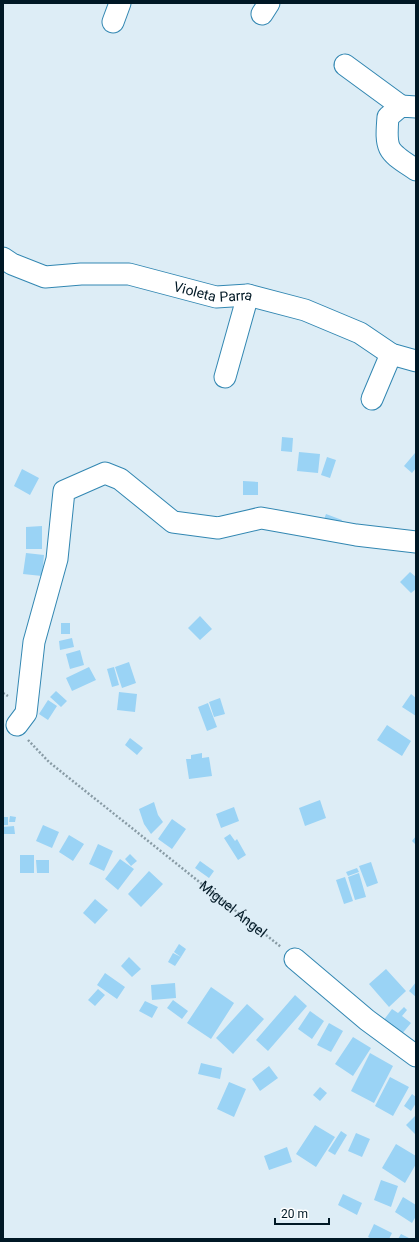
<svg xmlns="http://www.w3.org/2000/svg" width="419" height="1242" font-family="Roboto,sans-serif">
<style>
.building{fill:#9ad3f5}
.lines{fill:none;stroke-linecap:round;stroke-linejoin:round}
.minor-casing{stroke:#3287b2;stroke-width:23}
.path{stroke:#889ba5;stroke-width:2.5;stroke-dasharray:2 2;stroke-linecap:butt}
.minor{stroke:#fff;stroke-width:21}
.labels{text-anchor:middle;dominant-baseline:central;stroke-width:3;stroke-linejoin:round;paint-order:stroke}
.street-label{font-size:14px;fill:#001825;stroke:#fff}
</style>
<rect width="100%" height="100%" fill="#ddedf6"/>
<path class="building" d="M282 437 293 438 292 452 281 451Z
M299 452 320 454 318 473 297 471Z
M415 453 416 468 412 473 404 466Z
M327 457 336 460 330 478 321 475Z
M22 469 39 478 30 495 14 486Z
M243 481 258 482V495H243Z
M326 514 342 520 338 531 322 525Z
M42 526V549H26V527Z
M26 553 44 555 42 576 23 574Z
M410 572 416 577V589L411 593 400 582Z
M200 616 212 629 200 640 188 628Z
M61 623H70V634H61Z
M72 638 74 647 60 650 59 641Z
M80 650 84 665 70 669 66 654Z
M129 662 136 683 122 688 115 667Z
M89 667 96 680 72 691 66 678Z
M114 667 119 685 112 687 107 669Z
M56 691 67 701 61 707 50 697Z
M119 692 137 694 135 712 117 710Z
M411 694 416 698V716L402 707Z
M220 698 225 714 214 717 209 702Z
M48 700 57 706 48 720 39 714Z
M208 703 217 727 207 731 198 707Z
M387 725 411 741 402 756 377 740Z
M130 738 143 748 137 755 125 745Z
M202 753V758L209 757 212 776 189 779 186 759H191V755Z
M320 800 326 818 305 826 299 808Z
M154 802 158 815 163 822 151 834 144 824 139 809Z
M234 807 239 821 221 828 216 814Z
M10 816 16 817 15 822H9Z
M3 817H8V825H3Z
M172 819 186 829 172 849 158 839Z
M43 825 59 832 52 848 36 841Z
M14 826 15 834H3V827Z
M230 834 235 841 237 839 246 855 238 860 224 838Z
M69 835 84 844 73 861 59 852Z
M416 836V845L412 841Z
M98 844 113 851 104 871 89 864Z
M130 854 137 861 131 866 125 859Z
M20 855H34V873H20Z
M120 859 134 869 118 890 105 879Z
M36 860H49V873H37Z
M200 861 214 871 209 878 195 868Z
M371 862 378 883 367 887 359 866Z
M357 868 359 872 348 876 346 872Z
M149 871 163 884 141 907 128 894Z
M359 873 366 897 355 900 348 877Z
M345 877 353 901 344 904 336 880Z
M95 899 108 910 95 924 83 913Z
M179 944 186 949 181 957 174 952Z
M173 953 181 957 175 966 168 962Z
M129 957 141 969 132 977 121 966Z
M386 969 406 991 389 1007 369 984Z
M105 973 125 987 117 999 97 985Z
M416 982V997L409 991Z
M175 983 176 998 152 1000 151 985Z
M211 987 234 1003 211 1039 187 1023Z
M98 989 105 995 95 1006 88 1000Z
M295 995 307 1006 268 1051 256 1040Z
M173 1000 188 1011 182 1019 167 1008Z
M145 1001 158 1007 152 1018 139 1011Z
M247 1004 264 1019 233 1054 216 1038Z
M404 1007 407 1010 402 1016 411 1023 401 1035 383 1021 392 1009 398 1013Z
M310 1011 324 1021 312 1039 298 1029Z
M329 1023 343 1031 331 1052 317 1045Z
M353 1037 371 1048 353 1076 335 1064Z
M370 1053 393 1066 374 1103 351 1091Z
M201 1063 222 1068 220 1079 198 1074Z
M269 1066 278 1078 260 1091 252 1079Z
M390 1077 409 1087 393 1116 375 1106Z
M229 1082 246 1089 234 1117 217 1109Z
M320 1087 327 1093 320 1101 313 1095Z
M412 1094 416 1097V1103L411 1111 404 1106Z
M416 1115V1135L406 1125Z
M315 1125 335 1137 316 1167 296 1154Z
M341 1131 347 1135 335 1155 328 1151Z
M356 1133 370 1139 362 1157 348 1151Z
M396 1144 416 1156V1164L405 1183 382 1168Z
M287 1147 292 1162 269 1170 264 1156Z
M381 1180 398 1186 391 1207 374 1200Z
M343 1194 362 1203 357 1215 338 1205Z
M403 1197 416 1205V1216L412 1223 395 1212Z
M374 1224 392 1233 389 1239H372L368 1237Z
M401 1234 411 1239H398Z"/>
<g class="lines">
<g class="minor-casing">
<g id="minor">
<path d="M262 14 269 3"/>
<path d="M113 22 120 3"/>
<path d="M345 65 401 106"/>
<path d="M416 107 401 106 388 117C385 152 388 151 416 170"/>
<path id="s2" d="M3 258 12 264 45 277 81 274H129L216 297 248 295 305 310 360 333 391 354 416 361"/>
<path d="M225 377 248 295"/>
<path d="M372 399 391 354"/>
<path d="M17 725 26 713 34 642 57 559 64 491 105 473 120 479 173 522 218 528 261 518 356 535 416 542"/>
<path d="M295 959 367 1020 416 1056"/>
</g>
</g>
<g class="path">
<path d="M3 693 8 696"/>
<path id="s1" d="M28 740 49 762 281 947"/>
</g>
<use href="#minor" class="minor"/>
</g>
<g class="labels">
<g class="street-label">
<text stroke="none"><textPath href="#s2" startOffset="217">Violeta Parra</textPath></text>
<text stroke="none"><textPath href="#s1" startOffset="266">Miguel Ángel</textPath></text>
</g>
</g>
<rect width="419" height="1242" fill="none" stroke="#001825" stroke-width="8"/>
<path d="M275 1218v6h54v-6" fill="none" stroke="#001825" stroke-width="2"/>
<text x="281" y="1218" font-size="12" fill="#001825" stroke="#ffffff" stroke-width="3" paint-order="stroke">20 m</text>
</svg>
